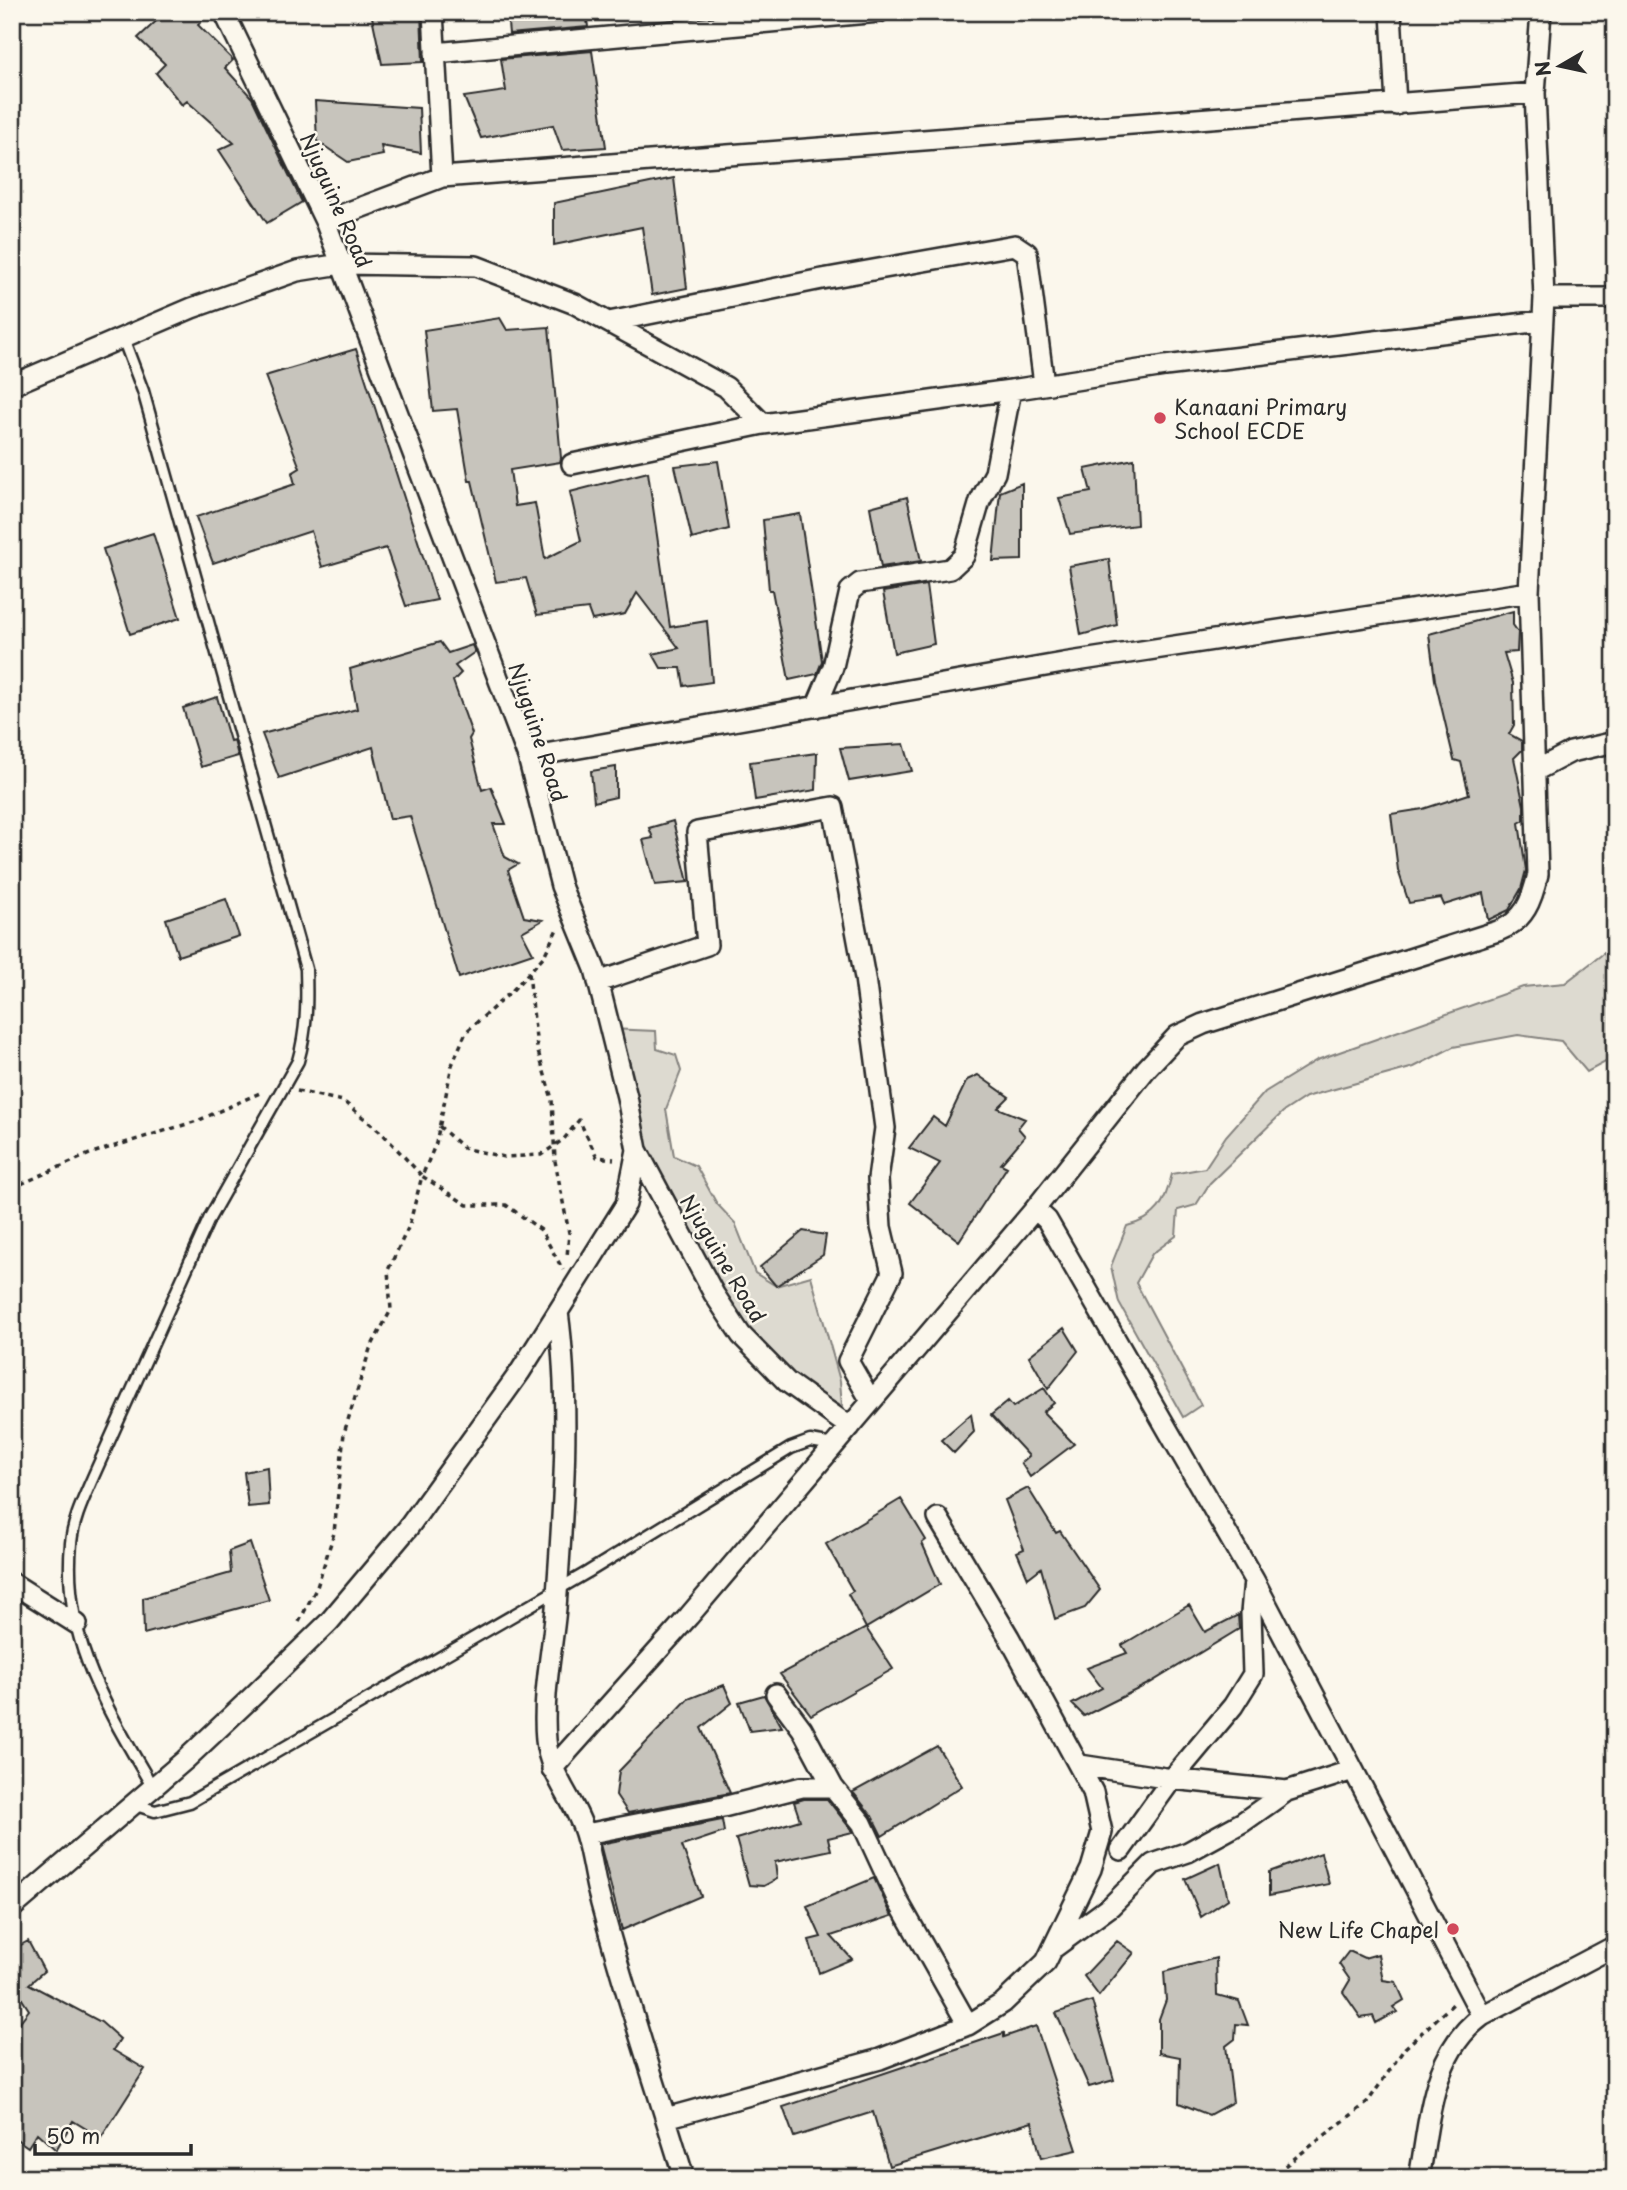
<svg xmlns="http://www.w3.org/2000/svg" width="1627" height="2190" font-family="'Playpen Sans',sans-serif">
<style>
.green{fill:#dddad0;stroke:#84827e;stroke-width:2}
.building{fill:#c7c4bc;stroke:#2b2b2b;stroke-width:2}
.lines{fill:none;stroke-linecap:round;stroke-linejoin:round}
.lane-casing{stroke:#2b2b2b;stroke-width:15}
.street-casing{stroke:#2b2b2b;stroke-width:24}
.path{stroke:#2b2b2b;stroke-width:3.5;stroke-dasharray:5 5;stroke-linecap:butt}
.lane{stroke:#fbf7ec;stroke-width:10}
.street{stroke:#fbf7ec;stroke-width:19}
.poi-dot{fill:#d1495b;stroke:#fbf7ec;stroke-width:2.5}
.labels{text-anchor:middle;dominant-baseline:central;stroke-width:5;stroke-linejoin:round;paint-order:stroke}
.street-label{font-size:21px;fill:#2b2b2b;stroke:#fbf7ec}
.poi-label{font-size:21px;fill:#2b2b2b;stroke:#fbf7ec;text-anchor:start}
</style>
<rect width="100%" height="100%" fill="#fbf7ec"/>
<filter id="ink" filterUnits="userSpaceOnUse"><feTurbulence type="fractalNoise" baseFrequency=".0143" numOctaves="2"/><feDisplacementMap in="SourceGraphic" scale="14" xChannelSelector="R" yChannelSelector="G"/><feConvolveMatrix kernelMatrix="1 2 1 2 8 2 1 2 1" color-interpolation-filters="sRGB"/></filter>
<g filter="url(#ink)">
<path class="green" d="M1604 953 1615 978V1057L1587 1072 1561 1041 1518 1035 1453 1047 1414 1067 1306 1097 1283 1112 1210 1183 1196 1205 1178 1210 1176 1236 1152 1254 1136 1283 1201 1405 1183 1417 1119 1303 1111 1266 1127 1226C1158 1218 1165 1203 1172 1174L1205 1168 1226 1136 1265 1092 1317 1060 1523 987 1565 983Z
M609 1029 656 1031 657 1049 676 1055 681 1071 666 1109 674 1156 696 1166 717 1204 735 1223 755 1273 776 1286 811 1276 840 1381 842 1406 787 1382 741 1335 637 1150Z"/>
<path class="building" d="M166 12H209L198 25 233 60 225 68 252 98 302 202 267 223 219 150 234 143 187 101 182 105 156 73 165 64 138 38Z
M371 12H421L423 62 382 64Z
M507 12H586L588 27 509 34Z
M592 51 606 147 562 150 553 125 481 138 464 97 506 91 501 59Z
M315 101 419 108 421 153 381 146 383 155 348 162 317 141Z
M674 178 687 288 652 295 642 227 554 245V203Z
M500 318 507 330 549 327 561 458 560 462 510 470 515 506 535 503 545 559 581 541 570 492 648 472 670 627 707 621 712 682 684 686 681 668H661L653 654 679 648 637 593 625 614 592 620 588 609 537 615 526 578 496 582 472 481H469L457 409 433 411 424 330Z
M356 349 437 600 406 606 386 548 322 567 311 531 213 563 196 517 295 484 292 473 300 468 265 376Z
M1134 459 1137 525 1070 534 1059 498 1091 492 1085 469Z
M718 461 729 529 692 539 675 466Z
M1022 483V560L993 561 1000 492Z
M907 497 921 561 881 567 870 507Z
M800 514 822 661 817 674 789 680 772 590H769L763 520Z
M153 533 180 618 130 634 103 549Z
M1109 559 1117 625 1081 635 1069 566Z
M926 585 934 644 894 653 883 592Z
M1513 611V625L1518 632 1517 652 1504 653 1513 683 1514 725 1509 734 1522 741V750L1514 758 1524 806V820L1519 823 1526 870 1521 889 1509 910 1488 920 1483 893 1444 905 1441 898 1409 903 1398 870 1391 814 1423 809 1469 794 1461 762 1454 760 1435 680 1429 634Z
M440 642 448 653 472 645 475 652 455 666 461 673 453 681 472 734 469 739 482 790 491 787 506 824H493L505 857 518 864 508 870 524 917 543 920 522 932 533 953 459 978 410 816 390 819 373 747 279 778 262 734 357 709 350 669Z
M217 697 230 741 234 740 238 756 201 767 183 708Z
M904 744 912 771 849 781 840 748Z
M817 753 816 790 755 800 750 762Z
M616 767V797L594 802 591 771Z
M673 821 688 882 655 885 643 840 653 838 649 828Z
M226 899 239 936 178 956 166 919Z
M978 1075 1009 1097 998 1108 1025 1119 1018 1128 1025 1136 1001 1164 1007 1167 959 1241 910 1203 940 1163 909 1148 933 1117 945 1126 967 1080Z
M803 1231 826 1235 823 1255 776 1286 760 1267Z
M1064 1328 1078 1351 1048 1389 1029 1356Z
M1044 1388 1054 1403 1043 1412 1074 1444 1030 1477 1021 1463 1029 1456 991 1415 1008 1401 1013 1407Z
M971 1414 974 1432 954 1453 941 1440Z
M267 1467 269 1505 248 1507 244 1472Z
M1028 1488 1056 1533 1060 1531 1100 1590 1085 1608 1055 1619 1041 1568 1028 1578 1017 1552 1024 1549 1005 1500Z
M901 1499 926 1540 922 1543 940 1584 866 1628 848 1594 853 1591 826 1544Z
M250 1543 269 1600 144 1634 143 1598 231 1573 229 1551Z
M1189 1605 1205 1632 1238 1615 1239 1629 1150 1683 1084 1716 1072 1704 1102 1688 1087 1668 1127 1653 1122 1645Z
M866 1628 893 1669 811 1715 780 1674Z
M724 1685 732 1703 701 1728 730 1793 628 1813 616 1795 619 1771 688 1699Z
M764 1695 782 1727 750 1731 739 1702Z
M937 1746 962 1786 882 1836 872 1816 853 1792Z
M804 1799H827L853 1832 828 1838 831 1850 775 1862 777 1879 764 1886 749 1885 736 1839 800 1820 794 1802Z
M722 1820 724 1832 682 1846 701 1896 622 1930 600 1844Z
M1321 1853 1329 1884 1269 1896V1872Z
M1220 1863 1228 1899 1201 1917 1185 1879Z
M874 1878 892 1916 831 1936 852 1959 819 1973 809 1940 821 1937 807 1906Z
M28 1941 44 1971 29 1984 101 2022 120 2039 113 2050 145 2069 101 2138 73 2121 56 2150 37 2133 28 2147 12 2136V2032L29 2010 18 1993 12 1998V1950Z
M1117 1941 1134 1953 1099 1996 1084 1976Z
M1349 1951 1364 1958 1378 1954 1383 1980 1396 1982 1404 2000 1393 2007 1397 2012 1376 2023 1373 2016 1361 2018 1343 1992 1350 1980 1339 1964Z
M1216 1958 1217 1995 1239 2001 1248 2025 1236 2024 1235 2039 1226 2046 1233 2102 1209 2115 1179 2103 1180 2057 1159 2053V2019L1166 2000 1164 1972Z
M1092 2001 1114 2080 1089 2087 1056 2013Z
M1036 2026 1077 2150 1041 2158 1032 2122 889 2166 873 2112 794 2137 783 2107 1004 2033V2037Z"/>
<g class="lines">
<g class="lane-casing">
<path id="lane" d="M123 338 143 391 306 969C307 1001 307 1030 298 1061L210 1217 93 1477C84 1498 73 1520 71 1543 62 1640 107 1708 153 1788
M133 1804 155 1811 190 1802 588 1572 791 1448 810 1441 834 1445"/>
</g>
<g class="street-casing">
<path id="street" d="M224 12 325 221 528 757 561 886 595 969 627 1097 637 1150 714 1294 741 1335 787 1382 850 1427
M433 12 442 177
M1391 12 1396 105
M435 53 879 12
M325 221 442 177 1535 93
M1544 298H1615
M609 322 822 279 1015 245 1027 253 1044 384
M12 385 192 308 297 271 341 264 476 266 575 304 726 387 763 424
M572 464 763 424 1011 390
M816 707 833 667 850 591 860 583 950 569 964 556 980 501 995 473 1011 390 1165 366 1542 321
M528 757 1063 663 1529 592
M1535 771 1571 752 1615 742
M598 982 707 945 697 832 833 807 865 978 885 1128 878 1179 881 1227 892 1273 848 1361 871 1401
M1035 1209 1147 1068 1177 1036 1203 1024 1498 931C1525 921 1532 900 1538 874L1529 592 1544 298 1535 93 1541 12
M558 1312C571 1408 563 1511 556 1608 552 1652 542 1696 546 1740 549 1776 577 1802 586 1837 591 1854 593 1871 597 1888 622 1986 655 2082 684 2178
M12 1583 77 1624
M776 1694 802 1729 833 1787
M1080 1765 1172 1779 1287 1791 1353 1770
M552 1769 689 1616 1035 1209 1047 1220 1254 1580 1482 2016
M586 1834 723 1807 802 1787H833L862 1823 898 1901 968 2025
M1121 1850 1172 1779 1233 1706 1253 1674 1251 1613 1254 1580
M12 1908 185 1760 253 1696 329 1622 408 1528 520 1372 626 1204 637 1150
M1055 1947 1111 1906 1153 1864 1188 1852 1243 1822 1287 1791
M666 2118 880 2059 968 2025 1003 2003 1046 1962 1091 1869 1102 1832 1093 1792 1009 1637 938 1518
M1419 2178C1430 2120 1431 2053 1482 2016L1615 1946"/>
</g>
<path class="path" d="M529 973 537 1048 552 1099 555 1161 569 1233 567 1257
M297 1091 343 1101 382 1133 422 1176 436 1143 452 1065 466 1032 511 992 544 956 557 929
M439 1126 463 1148 504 1157 541 1155 564 1139 579 1120 597 1157 614 1159
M12 1188 92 1153 197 1121 262 1092
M299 1622 317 1587 334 1533 344 1433 370 1349 391 1310 388 1270 409 1226 422 1176 467 1205H506L541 1230 563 1270
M1269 2178 1367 2103 1405 2048 1454 2003"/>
<use href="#lane" class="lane"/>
<use href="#street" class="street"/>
</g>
</g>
<g class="poi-dot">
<circle cx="1160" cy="418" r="7"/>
<circle cx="1453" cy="1929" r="7"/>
</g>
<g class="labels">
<g class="street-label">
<text transform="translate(337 200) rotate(66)">Njuguine Road</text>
<text transform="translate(539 732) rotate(72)">Njuguine Road</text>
<text transform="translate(724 1258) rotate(59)">Njuguine Road</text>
</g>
<g class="poi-label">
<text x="1174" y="406">Kanaani Primary<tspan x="1174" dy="24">School ECDE</tspan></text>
<text x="1439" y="1929" text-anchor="end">New Life Chapel</text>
</g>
</g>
<rect width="1627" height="2190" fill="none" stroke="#fbf7ec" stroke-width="42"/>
<rect x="21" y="21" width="1585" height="2148" fill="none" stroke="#2b2b2b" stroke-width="2.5" filter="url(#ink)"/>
<g transform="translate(1560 66) rotate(261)" stroke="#fbf7ec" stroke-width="5" paint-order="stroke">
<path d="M0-5L12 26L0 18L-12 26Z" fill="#2b2b2b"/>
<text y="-10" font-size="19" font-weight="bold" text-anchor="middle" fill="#2b2b2b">N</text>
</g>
<path d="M35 2144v10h156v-10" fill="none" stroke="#2b2b2b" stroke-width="3.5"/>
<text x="46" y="2144" font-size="21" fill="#2b2b2b" stroke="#fbf7ec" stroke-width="5" paint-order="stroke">50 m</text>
</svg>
